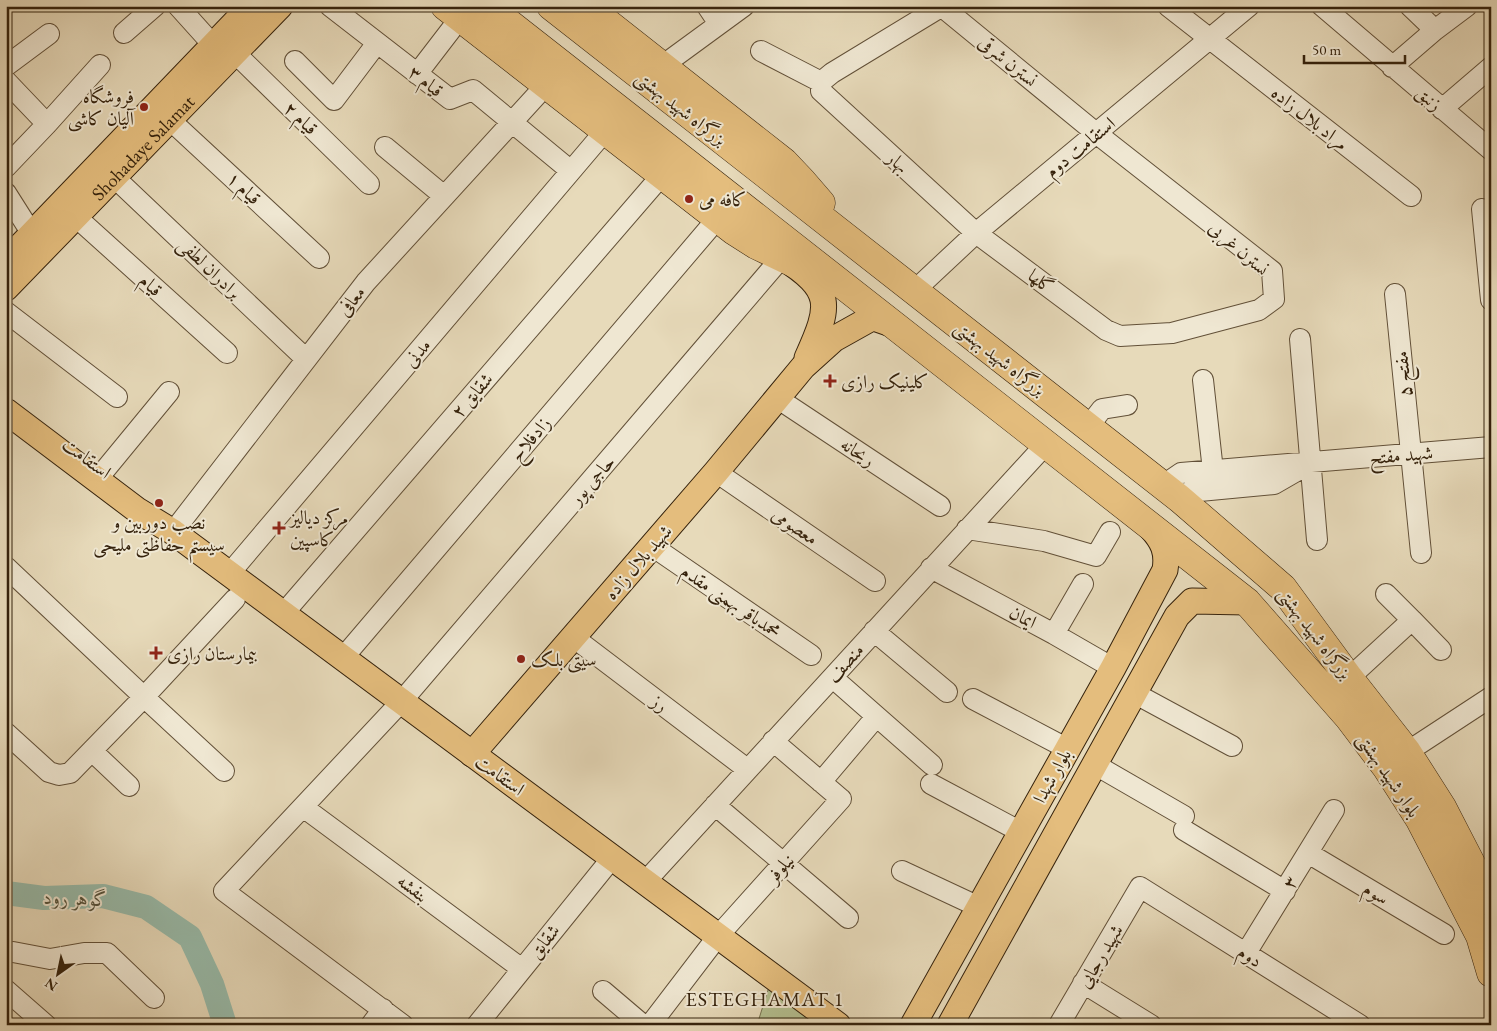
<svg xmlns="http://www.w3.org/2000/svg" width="1497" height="1031" font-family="'EB Garamond',Amiri,serif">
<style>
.green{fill:#b4c090;stroke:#74714e}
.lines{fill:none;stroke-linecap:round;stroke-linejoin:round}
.river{stroke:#98bbaa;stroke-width:24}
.minor-casing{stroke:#625038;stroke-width:22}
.major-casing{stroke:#35220c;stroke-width:27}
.highway-casing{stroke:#35220c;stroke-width:29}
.minor{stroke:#efe7d2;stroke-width:20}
.major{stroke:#e4bd7d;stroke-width:25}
.highway{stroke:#e4bd7d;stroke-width:28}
.poi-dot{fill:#8f2418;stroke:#efe7d2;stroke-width:2}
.labels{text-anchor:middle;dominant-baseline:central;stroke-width:4;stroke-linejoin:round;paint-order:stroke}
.street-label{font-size:19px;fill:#35220c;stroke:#efe7d2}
.poi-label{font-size:19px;fill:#35220c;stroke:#efe7d2;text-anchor:start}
.water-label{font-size:20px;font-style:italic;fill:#53503b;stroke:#efe7d2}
.neighbourhood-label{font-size:20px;letter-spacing:1px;fill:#35220c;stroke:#efe7d2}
</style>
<rect width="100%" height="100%" fill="#e7daba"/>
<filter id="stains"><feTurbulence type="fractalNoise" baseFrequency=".004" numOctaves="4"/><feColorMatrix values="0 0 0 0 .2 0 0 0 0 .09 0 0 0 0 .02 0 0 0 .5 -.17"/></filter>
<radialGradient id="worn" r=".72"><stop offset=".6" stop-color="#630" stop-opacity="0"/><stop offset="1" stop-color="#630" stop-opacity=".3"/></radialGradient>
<path class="green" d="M769 987 808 1012 804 1025H757Z"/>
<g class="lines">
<path class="river" d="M6 893 44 898 103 896 146 907 190 937 212 984 225 1025"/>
<g class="minor-casing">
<path id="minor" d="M178 6 214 46
M330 6 450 99 473 90 571 171
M707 6 719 24
M1168 6 1411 196
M1322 6 1491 150
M1410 6 1435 30
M939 8 946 10 1096 133 1272 271 1274 299 1259 310 1172 333 1120 336 1106 330 976 233 821 91V82L832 73Z
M124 33 155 6
M761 51 821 82
M234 52 369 184
M295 61 334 100 377 43
M6 66 49 34
M662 66 744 6
M1392 67 1435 30 1467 6
M417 74 460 18
M6 81 47 124
M1442 109 1491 67
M169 119 319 258
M385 147 444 196
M6 167 47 124 100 65
M114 177 306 359
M6 193 32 234
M1482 209 1491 300
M75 216 227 353
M914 291 976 233 1249 6
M1395 294 1421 553
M6 312 117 397
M1300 339 1317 540
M1203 380 1213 471
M777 398 940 506
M1088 427 1102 409 1127 405
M104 471 169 392
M716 472 875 581
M1162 486 1181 473 1491 447
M1180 499 1189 492 1274 484 1307 465
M967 529 1044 541 1096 556 1110 532
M173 532 366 282 546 85
M652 546 811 655
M6 567 144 697 235 599
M931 568 1054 634 1113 668
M229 574 605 131
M1386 594 1412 620
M283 614 662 175
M874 631 947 692
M1054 634 1083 584
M573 637 747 769
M342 659 717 219
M833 678 932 765
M1349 678 1412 620 1441 650
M1134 693 1232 746
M973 699 1068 749
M6 733 49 772 59 775 70 773 144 697 224 771
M92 751 129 786
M1407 752 1491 697
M1094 764 1184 816
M821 782 876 717
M931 784 1021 832
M715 805 848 918
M303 807 522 969
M1184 830 1285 891
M1308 853 1444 934
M902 871 979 907
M645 882 1046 444
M6 952H13L50 959 84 953H107L154 998
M1246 953 1334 810
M1083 983 1151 1025
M6 990 46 1025
M603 991 643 1025
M371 1025 383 1009
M403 1025 224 891 401 702 782 257
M477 1025 612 858
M650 1025 718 936 841 799 773 741
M1059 1025 1140 887 1360 1025"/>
</g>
<g class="major-casing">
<g id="major">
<path d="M782 257C834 290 831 305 807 358"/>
<path d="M6 261 251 6"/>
<path id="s1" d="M6 288 280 6"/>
<path d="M6 411 137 510 173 532 838 1025"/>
<path d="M472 754 716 472 803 367 834 339 868 320 874 318 894 325"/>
<path d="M913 1025 1113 668 1165 570C1168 552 1163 541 1151 528"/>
<path d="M950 1025 1177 616 1192 601 1247 602"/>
</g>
</g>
<g class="highway-casing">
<path id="highway" d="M445 6 734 231 756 245 800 266
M487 6 1247 602 1349 718 1386 767 1420 820 1480 936 1491 973
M551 6 1180 499 1283 588 1349 678 1407 752 1442 807 1491 902
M586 6 784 162 802 181 821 203"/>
</g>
<use href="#minor" class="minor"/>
<use href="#major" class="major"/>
<use href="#highway" class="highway"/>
</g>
<g class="poi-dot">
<circle cx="144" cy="107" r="5"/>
<circle cx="689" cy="199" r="5"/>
<path d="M827.5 373.5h5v5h5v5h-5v5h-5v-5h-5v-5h5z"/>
<circle cx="159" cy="503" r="5"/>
<path d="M276.5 520.5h5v5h5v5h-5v5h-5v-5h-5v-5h5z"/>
<path d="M153.5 645.5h5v5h5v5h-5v5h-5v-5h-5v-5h5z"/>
<circle cx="521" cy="659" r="5"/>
</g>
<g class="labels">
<g class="street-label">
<text transform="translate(1008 61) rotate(39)">نسترن شرقی</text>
<text transform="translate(426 81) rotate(38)">قیام ۳</text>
<text transform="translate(1429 98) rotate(40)">زنبق</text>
<text transform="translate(681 108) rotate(38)">بزرگراه شهید بهشتی</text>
<text transform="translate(301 118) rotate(44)">قیام ۲</text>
<text transform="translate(1310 118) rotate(38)">مراد بلال زاده</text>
<text stroke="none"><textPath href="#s1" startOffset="196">Shohadaye Salamat</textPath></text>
<text transform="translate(1080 147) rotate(-39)">استقامت دوم</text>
<text transform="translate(898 162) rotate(42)">بهار</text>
<text transform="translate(244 188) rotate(43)">قیام ۱</text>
<text transform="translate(1239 248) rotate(41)">نسترن غربی</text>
<text transform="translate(210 268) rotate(44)">برادران لطفی</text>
<text transform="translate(1041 281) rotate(37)">گلها</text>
<text transform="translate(151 285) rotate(42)">قیام</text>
<text transform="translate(351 301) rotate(-52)">معافی</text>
<text transform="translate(417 353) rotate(-50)">مدنی</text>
<text transform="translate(1000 358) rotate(38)">بزرگراه شهید بهشتی</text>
<text transform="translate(1403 374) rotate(-96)">مفتح ۵</text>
<text transform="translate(472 395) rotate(-49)">شقایق ۲</text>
<text transform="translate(530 439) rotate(-50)">زادفلاح</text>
<text transform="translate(858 452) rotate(34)">ریحانه</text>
<text transform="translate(1401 455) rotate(-5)">شهید مفتح</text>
<text transform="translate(87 458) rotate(37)">استقامت</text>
<text transform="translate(592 480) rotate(-49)">حاجی پور</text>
<text transform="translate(795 526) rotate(34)">معصومی</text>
<text transform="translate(638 562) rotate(-49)">شهید بلال زاده</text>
<text transform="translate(731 601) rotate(34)">محمدباقر بهمنی مقدم</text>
<text transform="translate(1023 617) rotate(28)">ایمان</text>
<text transform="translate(1315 633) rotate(53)">بزرگراه شهید بهشتی</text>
<text transform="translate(845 663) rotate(-48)">منصف</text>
<text transform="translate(660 703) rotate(37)">رز</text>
<text transform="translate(500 775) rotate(36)">استقامت</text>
<text transform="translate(1389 775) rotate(56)">بلوار شهید بهشتی</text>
<text transform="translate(1052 776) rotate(-61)">بلوار شهدا</text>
<text transform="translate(780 868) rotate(-48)">نیلوفر</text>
<text transform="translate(1290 882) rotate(-58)">۳</text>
<text transform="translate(413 888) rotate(37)">بنفشه</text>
<text transform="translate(1376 893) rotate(31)">سوم</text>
<text transform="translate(544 941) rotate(-51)">شقایق</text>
<text transform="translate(1100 956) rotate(-59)">شهید رجایی</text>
<text transform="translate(1250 956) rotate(32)">دوم</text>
</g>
<g class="poi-label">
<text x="134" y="96" text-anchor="end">فروشگاه<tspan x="134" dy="22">آلیان کاشی</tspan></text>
<text x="699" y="199">کافه می</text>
<text x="841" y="381">کلینیک رازی</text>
<text x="290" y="517">مرکز دیالیز<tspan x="290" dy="22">کاسپین</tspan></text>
<text x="159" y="522" text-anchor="middle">نصب دوربین و<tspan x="159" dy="22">سیستم حفاظتی ملیحی</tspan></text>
<text x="167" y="653">بیمارستان رازی</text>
<text x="531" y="659">سیتی بلک</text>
</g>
<g class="water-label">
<text transform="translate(76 898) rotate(2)">گوهر رود</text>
</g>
<g class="neighbourhood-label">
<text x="765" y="999">ESTEGHAMAT 1</text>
</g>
</g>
<rect width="1497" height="1031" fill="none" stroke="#e7daba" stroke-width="25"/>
<rect x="8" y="8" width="1482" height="1016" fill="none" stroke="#35220c" stroke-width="2.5"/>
<rect x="12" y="12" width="1472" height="1006" fill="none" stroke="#35220c"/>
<g transform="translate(58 974) rotate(213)" stroke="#efe7d2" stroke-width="4" paint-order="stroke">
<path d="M0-4L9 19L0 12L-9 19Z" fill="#35220c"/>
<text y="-8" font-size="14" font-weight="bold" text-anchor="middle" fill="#35220c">N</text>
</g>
<path d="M1304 55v8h101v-8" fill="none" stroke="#35220c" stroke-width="2.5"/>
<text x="1312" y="55" font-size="15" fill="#35220c" stroke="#efe7d2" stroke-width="4" paint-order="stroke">50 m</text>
<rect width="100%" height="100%" filter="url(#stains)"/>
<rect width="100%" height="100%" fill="url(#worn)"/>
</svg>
